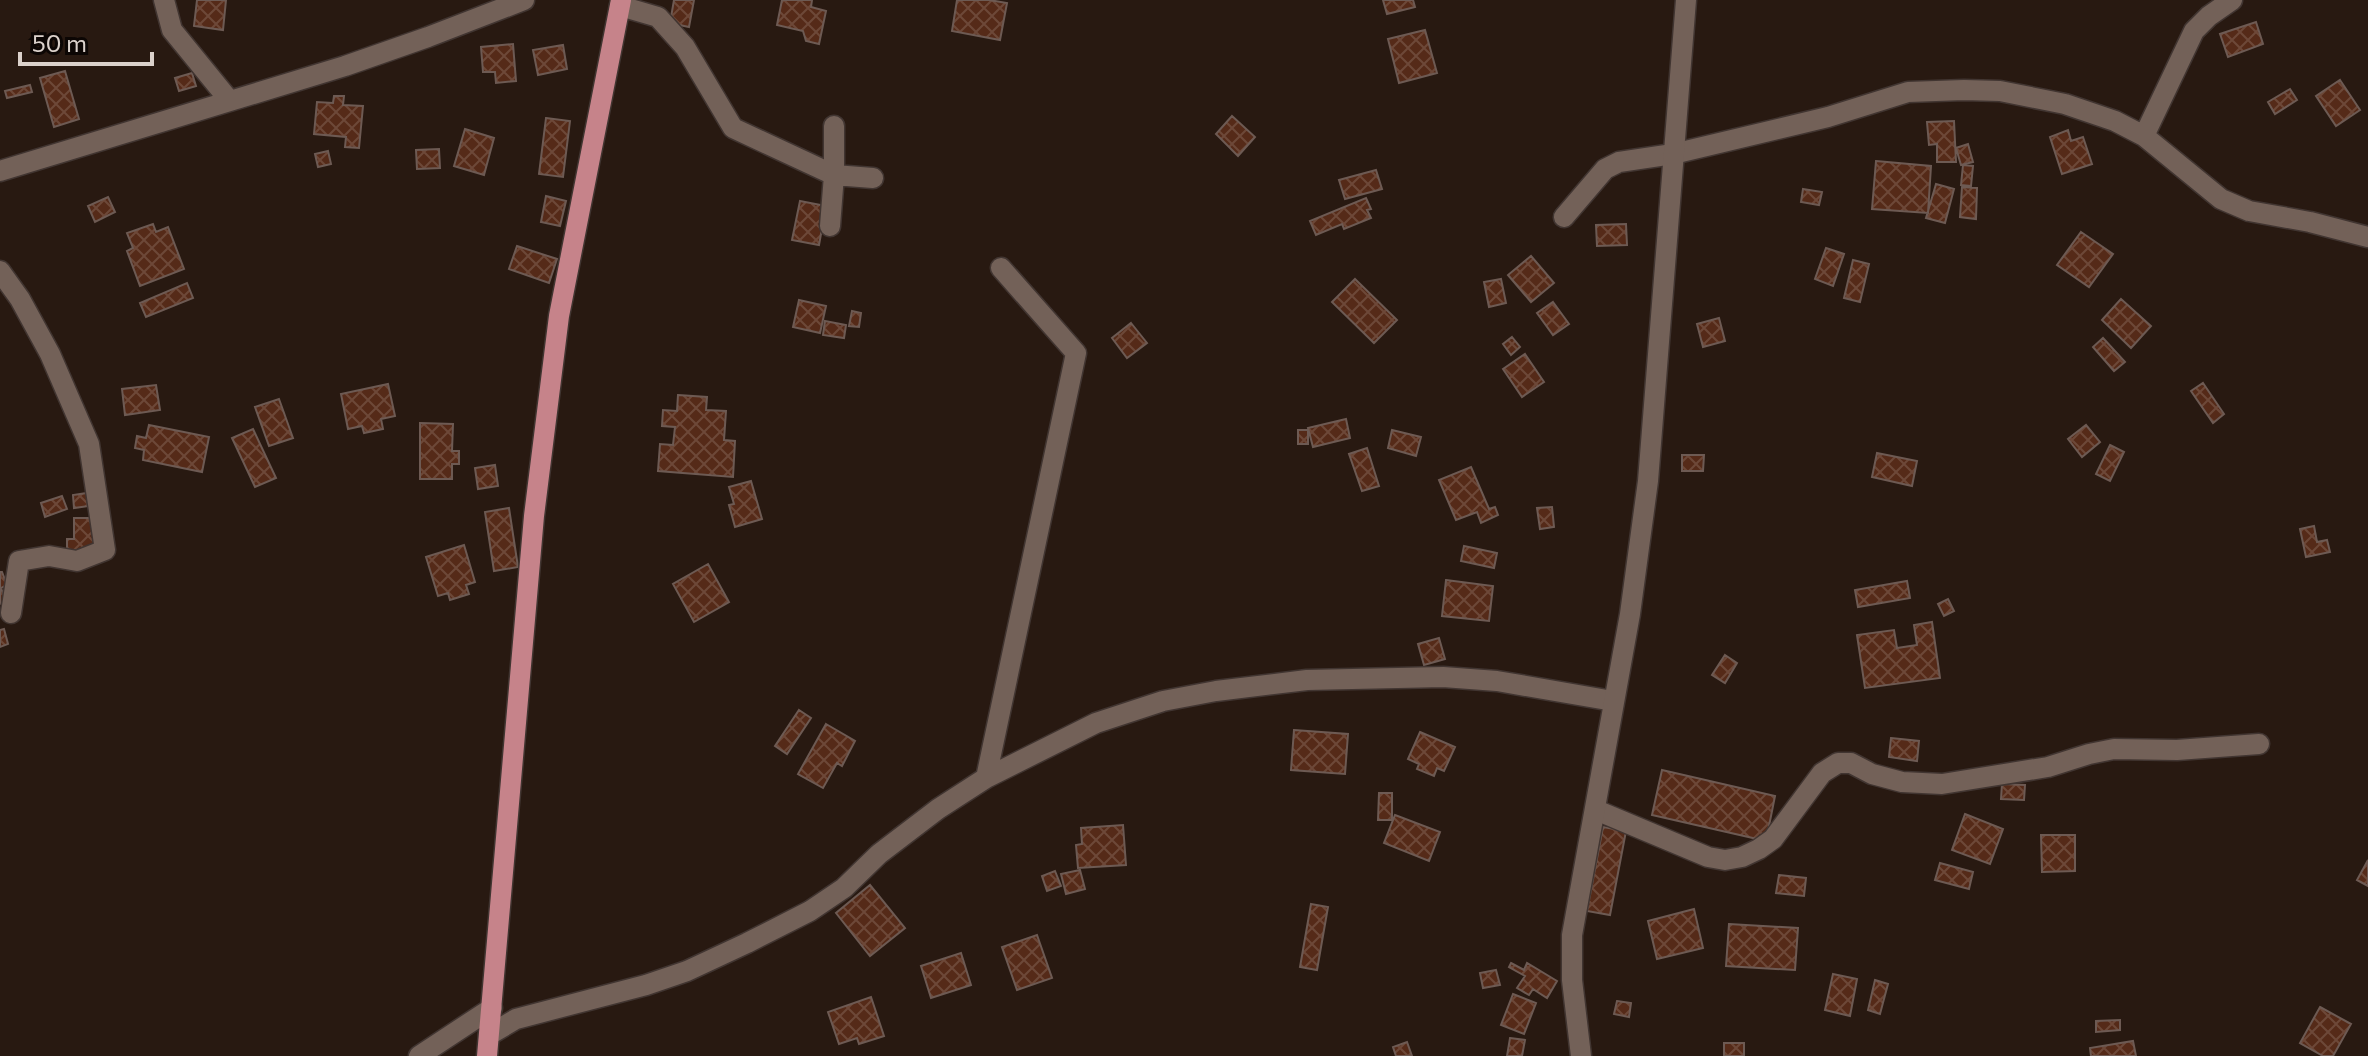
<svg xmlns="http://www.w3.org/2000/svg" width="2368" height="1056" font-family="Commissioner,sans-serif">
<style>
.building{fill:url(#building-cross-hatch);stroke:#6d5a53;stroke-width:2}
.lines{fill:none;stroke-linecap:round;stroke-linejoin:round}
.minor-casing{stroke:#413531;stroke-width:23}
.tertiary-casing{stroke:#413531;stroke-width:23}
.primary-casing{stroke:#413531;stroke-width:23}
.minor{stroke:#736158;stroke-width:20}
.tertiary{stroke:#736158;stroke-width:20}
.primary{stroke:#c6838a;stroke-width:20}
</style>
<defs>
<pattern id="building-cross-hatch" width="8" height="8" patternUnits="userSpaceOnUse" patternTransform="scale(2)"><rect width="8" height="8" fill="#552a18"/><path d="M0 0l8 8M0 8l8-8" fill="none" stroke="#6d4838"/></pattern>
</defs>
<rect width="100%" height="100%" fill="#281911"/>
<path class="building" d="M197 0H226L223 30 194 26Z
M674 0H694L689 27 670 23Z
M782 0H812L811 7 826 11 819 44 806 41 803 31 777 25Z
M957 0H989L1007 3 1000 40 952 31Z
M1383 0H1413L1415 7 1387 14Z
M2256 22 2263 44 2228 57 2220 34Z
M1425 30 1437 73 1399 83 1388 39Z
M513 44 516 81 496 83 495 72H483L481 47Z
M563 45 567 69 538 75 533 50Z
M65 71 79 119 54 127 40 78Z
M192 73 196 86 179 91 175 78Z
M2340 80 2360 110 2336 126 2316 96Z
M30 85 32 92 7 98 5 91Z
M2290 89 2297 100 2275 114 2268 102Z
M334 96H344L343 105 363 106 359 148 345 147 346 137 314 134 317 102 333 103Z
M1232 116 1255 137 1238 156 1216 134Z
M546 118 570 121 563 177 539 174Z
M1954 121 1956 162H1937V144L1929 145 1927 122Z
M465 129 494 138 484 175 454 166Z
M2068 130 2071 141 2083 137 2092 164 2062 174 2050 137Z
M1968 144 1973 162 1961 165 1956 148Z
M439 149 440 168 417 169 416 150Z
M328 151 331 164 318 167 315 154Z
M1876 161 1931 166 1928 213 1872 209Z
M1963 165 1973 166 1971 186 1961 185Z
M1376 170 1382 189 1345 199 1339 180Z
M1936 184 1954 189 1945 223 1926 218Z
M1962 187 1977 188 1976 219 1960 217Z
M1803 189 1822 192 1819 205 1801 202Z
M546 196 566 201 560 226 541 222Z
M108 197 115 212 95 222 88 206Z
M1366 198 1371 209 1367 210 1371 218 1344 229 1342 224 1316 235 1310 221Z
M800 201 826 206 819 245 792 240Z
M153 224 156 232 168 227 184 269 140 286 127 251 133 248 127 233Z
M1626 224 1627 245 1597 246 1596 225Z
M2081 232 2113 254 2089 287 2057 265Z
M517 246 557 259 549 283 509 269Z
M1826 248 1844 254 1833 286 1815 279Z
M1531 256 1554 283 1531 302 1508 275Z
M1853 260 1869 264 1860 302 1844 298Z
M1355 279 1397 320 1374 343 1332 302Z
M1501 279 1506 303 1489 307 1484 282Z
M187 283 193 298 146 317 140 303Z
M2121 299 2151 326 2131 348 2102 320Z
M799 300 826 306 820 333 793 327Z
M1553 302 1569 324 1553 335 1537 313Z
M852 311 861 313 859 327 849 326Z
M1719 318 1725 341 1703 347 1697 324Z
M825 321 846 325 844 338 823 335Z
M1131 323 1147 343 1127 358 1112 338Z
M1512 337 1520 347 1511 355 1503 344Z
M2103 338 2125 362 2114 371 2093 347Z
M1525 354 1544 382 1522 397 1503 369Z
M2203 383 2224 414 2213 423 2191 391Z
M388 384 395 416 381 419 383 429 364 433 362 426 348 429 341 394Z
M156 385 160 410 125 415 122 389Z
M678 395 707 397 706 410 726 411 724 440 735 441 733 477 658 471 660 444 673 445 675 427 662 426 663 410 677 411Z
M279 399 293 438 269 446 255 407Z
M1346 419 1350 438 1313 447 1308 428Z
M420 423 453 424 452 451H459V464H452V479H420Z
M149 425 209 437 202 472 143 460 144 450 135 448 137 436 146 438Z
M2086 425 2100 442 2082 457 2068 439Z
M253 429 276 478 255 487 232 438Z
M1298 430H1308V444H1298Z
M1392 430 1421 437 1416 456 1388 448Z
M2110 445 2124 452 2110 481 2096 474Z
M1367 448 1379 486 1362 491 1349 454Z
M1877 453 1917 461 1912 486 1872 477Z
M1682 455H1704L1703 471H1682Z
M495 465 498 486 478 489 475 468Z
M1471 467 1489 509 1495 507 1498 515 1481 523 1477 512 1456 520 1439 480Z
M751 481 762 519 735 527 729 505 734 504 729 487Z
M87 493 89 506 74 508 73 495Z
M62 496 67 509 45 517 41 503Z
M1552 507 1554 527 1540 529 1537 508Z
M509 508 518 567 494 571 485 512Z
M74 518H94V553H67V539H74Z
M2314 526 2317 542 2327 540 2330 552 2306 557 2300 529Z
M464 545 475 582 466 585 469 594 450 600 448 593 438 596 426 557Z
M1464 546 1497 553 1494 568 1461 561Z
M708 564 729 602 694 622 673 584Z
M0 572H2L7 585 1 588 6 601 0 604Z
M1446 580 1493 586 1489 621 1442 616Z
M1907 581 1910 598 1858 607 1855 590Z
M1948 599 1954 611 1944 616 1938 604Z
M1932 622 1940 678 1865 688 1857 635 1894 630 1897 648 1917 645 1914 625Z
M4 629 8 644 0 647V630Z
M1439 638 1445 659 1424 665 1418 644Z
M1725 655 1737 663 1725 683 1712 675Z
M799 710 811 718 787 754 775 746Z
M826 724 855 741 842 766 837 763 823 788 798 774Z
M1294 730 1348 734 1345 774 1291 770Z
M1420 732 1455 747 1444 771 1437 768 1434 776 1417 769 1419 764 1408 759Z
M1891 738 1919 741 1917 761 1889 757Z
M1662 770 1775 796 1766 841 1652 815Z
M2002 784 2025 785 2024 800 2001 799Z
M1379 793H1392V820H1378Z
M1965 814 2003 829 1990 864 1952 850Z
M1395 815 1440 832 1429 861 1384 843Z
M1123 825 1126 865 1078 868 1076 845 1082 844 1081 828Z
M1603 827 1626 831 1610 915 1587 911Z
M2041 835H2075V871L2042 872Z
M2368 860V886L2357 880Z
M1940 863 1973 872 1969 889 1935 880Z
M1080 870 1085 889 1066 894 1061 874Z
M1055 871 1061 886 1047 891 1042 876Z
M1779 875 1806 878 1804 896 1776 893Z
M870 885 905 928 870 956 836 913Z
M1311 904 1328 907 1317 970 1300 967Z
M1694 909 1703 948 1657 959 1648 921Z
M1729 924 1798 928 1795 970 1726 966Z
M1037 935 1052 978 1017 990 1002 947Z
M961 953 971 985 931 998 921 966Z
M1511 963 1524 970 1527 963 1557 981 1547 998 1533 989 1529 995 1517 988 1525 976 1509 967Z
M1496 970 1500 985 1483 988 1480 973Z
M1833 974 1857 979 1850 1016 1825 1010Z
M1875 980 1888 984 1880 1014 1868 1010Z
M1513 994 1536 1003 1524 1034 1501 1025Z
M871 997 884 1036 859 1044 857 1038 839 1044 828 1012Z
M1617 1001 1631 1003 1629 1017 1614 1014Z
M2320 1007 2351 1024 2333 1056H2323L2300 1043Z
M2120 1020V1030L2096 1032V1021Z
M1510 1038 1525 1040 1522 1056H1507Z
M2133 1041 2136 1056H2091L2090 1048Z
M1407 1042 1412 1056H1396L1393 1047Z
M1724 1043H1744V1056H1724Z"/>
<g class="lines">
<g class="minor-casing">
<path id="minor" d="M164 0 172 30 229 100
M620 6 658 17 685 47 733 128 834 175 873 178
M2144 136 2194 31 2209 16 2232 0
M0 171 345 66 428 37 524 0
M1564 217 1605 169 1619 162 1673 154 1828 117 1908 92 1964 90 2000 91 2065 104 2115 121 2144 136 2221 199 2249 211 2310 222 2368 237
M830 226 834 175V126
M0 271 20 299 50 354 89 444 105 550 77 561 49 556 19 561 11 613
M986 778 1076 353 1001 268
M1596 810 1708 857 1725 860 1742 857 1759 849 1773 839 1822 773 1838 763H1851L1872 774 1902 782 1942 784 2048 767 2089 754 2114 749 2177 750 2259 744
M489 1035 516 1019 646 985 687 971 747 943 810 911 844 888 879 854 938 809 986 778 1096 723 1163 701 1216 691 1307 680 1443 677 1497 681 1613 701
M419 1056 492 1008"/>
</g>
<g class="tertiary-casing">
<path id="tertiary" d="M1581 1056 1572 980V935L1630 614 1648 481 1686 0"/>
</g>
<g class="primary-casing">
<path id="primary" d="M487 1056 534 516 559 316 621 0"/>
</g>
<use href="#minor" class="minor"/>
<use href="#tertiary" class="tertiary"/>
<use href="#primary" class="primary"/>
</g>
<path d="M20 52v12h132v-12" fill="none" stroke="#dbd1cb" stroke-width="4"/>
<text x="32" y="52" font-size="24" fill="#dbd1cb" stroke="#0c0604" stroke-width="6" paint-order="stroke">50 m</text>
</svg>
